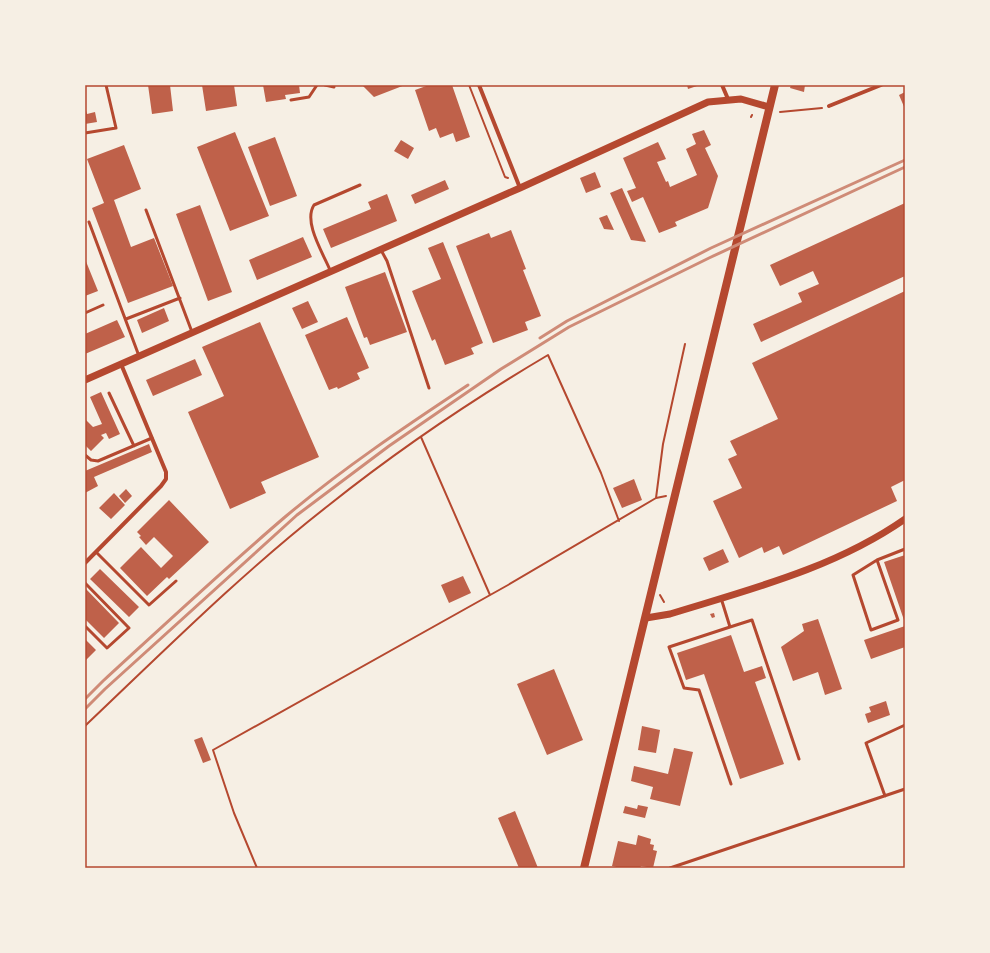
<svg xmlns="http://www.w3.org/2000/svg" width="990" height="953" font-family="Helvetica,sans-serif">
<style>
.building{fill:#bf614a}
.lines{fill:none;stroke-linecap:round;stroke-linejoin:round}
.path{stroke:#b5482f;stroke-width:2}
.service{stroke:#b5482f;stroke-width:3}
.minor{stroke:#b5482f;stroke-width:4}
.tertiary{stroke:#b5482f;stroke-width:7}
.secondary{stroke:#b5482f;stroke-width:8}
.rail{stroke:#cf8b77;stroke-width:3}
.neatline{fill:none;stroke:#b5482f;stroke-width:1.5}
</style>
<rect width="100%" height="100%" fill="#f6efe4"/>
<path class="building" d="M148 85H170L173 111 152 114Z
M202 85H234L237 106 206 111Z
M263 85H299L300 93 285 95 286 99 266 102Z
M362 85H405L374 97Z
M429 85H452L470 137 456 142 453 133 440 138 436 128 429 131 415 90Z
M687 85H700L688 89Z
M791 85H805L804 92 790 88Z
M905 92V109L899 95Z
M85 107 87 114 95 112 97 122 85 124Z
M704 130 711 145 705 148 718 176 708 208 675 222 677 226 659 233 643 197 632 202 627 191 636 188 623 158 658 142 666 159 657 162 666 182 668 181 670 187 697 175 686 149 696 144 692 134Z
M235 132 269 216 230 231 197 147Z
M275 137 297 196 270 206 248 147Z
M401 140 414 148 408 159 394 151Z
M124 145 141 189 114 200 131 247 154 238 173 286 128 303 92 208 104 203 87 159Z
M595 172 601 187 586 193 580 178Z
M445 180 449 189 415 204 411 195Z
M622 188 646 242 631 240 610 193Z
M387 194 397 221 331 248 323 229 371 209 368 202Z
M905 203V276L761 342 753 324 802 302 798 293 819 284 813 271 780 286 770 265Z
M200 205 232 292 208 301 176 214Z
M607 215 614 230 604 229 599 218Z
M511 230 526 269 523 270 541 316 525 322 528 330 493 343 456 246 489 233 491 238Z
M303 237 312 257 257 280 249 260Z
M443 242 483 343 471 348 474 354 445 365 435 339 432 341 412 291 441 279 428 248Z
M85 259 98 291 85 296Z
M385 272 407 332 370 345 367 337 364 338 345 287Z
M905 291V480L891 487 897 501 783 555 779 546 764 553 762 547 739 558 713 501 742 488 728 459 737 455 730 441 778 419 752 363Z
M308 301 318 322 302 329 292 308Z
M164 308 169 321 142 333 137 320Z
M347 317 369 368 357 373 360 379 338 389 337 387 329 390 305 335Z
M117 320 125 337 85 354V334Z
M260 322 319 457 261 482 266 493 230 509 188 412 224 396 202 347Z
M195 359 202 375 153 396 146 380Z
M101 392 120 434 109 439 106 433 101 435 104 438 91 451 85 445V419L93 427 102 424 90 397Z
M149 444 152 452 94 477 98 486 85 493V471Z
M634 479 642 500 622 508 613 488Z
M126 489 132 496 125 503 119 496Z
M114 493 125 505 111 519 99 508Z
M169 500 209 542 169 579 167 577 147 596 120 568 141 547 161 568 173 556 154 537 146 545 139 537 141 536 137 532Z
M723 549 729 562 709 571 703 558Z
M905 555V623L884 562Z
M100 569 139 607 129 617 90 579Z
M463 576 471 593 449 603 441 585Z
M85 588 119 623 104 638 85 619Z
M714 613 715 617 712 618 710 614Z
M818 619 842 689 825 695 818 672 793 681 781 647 804 631 802 624Z
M905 626V647L871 659 864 640Z
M731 635 744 672 762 666 766 678 755 682 784 764 740 779 704 674 686 680 677 653Z
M85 639 96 650 85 661Z
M554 669 583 740 547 755 517 684Z
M886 701 890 715 868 723 865 714 871 712 869 707Z
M642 726 660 730 656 753 638 750Z
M202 737 211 760 203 763 194 740Z
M674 748 693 752 680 806 650 799 653 787 631 781 634 766 668 774Z
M638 805 648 807 645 818 623 813 625 806 637 809Z
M515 811 538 868H519L498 818Z
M638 835 651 839 650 844 654 845 653 850 657 851 653 868 641 866 640 868H621L612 866 618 841 636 845Z"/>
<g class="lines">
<path class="path" d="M469 85 505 177 508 178
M780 112 822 108
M751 117 752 115
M421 437 490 595
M656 498 663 444 685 344
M660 595 664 602
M85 726C165 650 243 572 329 505 398 450 472 400 548 355L601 473 619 521
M257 868 234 813 213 750 508 585 656 498 666 496"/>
<path class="service" d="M325 85 334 87
M291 100 309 97 317 85
M85 133 116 128 106 85
M146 210 192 332
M89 222 139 356
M381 250 387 261 429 388
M330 270C323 253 303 222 314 205L360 185
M85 313 103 305
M126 319 180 298
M109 393 134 446
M85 455 91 460 98 461 152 438
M96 552 149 605 176 581
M877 560 898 620 871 630 853 575 877 560 905 549
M85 583 129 628 107 648 85 626
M721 598 730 627 752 620 799 759
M730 627 669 647 684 688 699 690 731 784
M885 796 866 743 905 725
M670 868 905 789"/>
<path class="minor" d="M479 85 520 188
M722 85 728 99
M829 106 881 85
M85 563 161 486 166 479V472L121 364"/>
<path class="tertiary" d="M85 380 520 188 708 102 741 99 769 107
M646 618 670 614C751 589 835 568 905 519"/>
<path class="secondary" d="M584 868 775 85"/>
<path class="rail" d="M540 338 567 321 711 248 905 160
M85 699 103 681C163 626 223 570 285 517 342 469 406 426 468 385
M85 709 105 689 297 515 389 446 501 369 569 327 709 258 905 167"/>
</g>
<rect width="990" height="953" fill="none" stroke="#f6efe4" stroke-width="172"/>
<rect x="86" y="86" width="818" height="781" class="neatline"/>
</svg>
